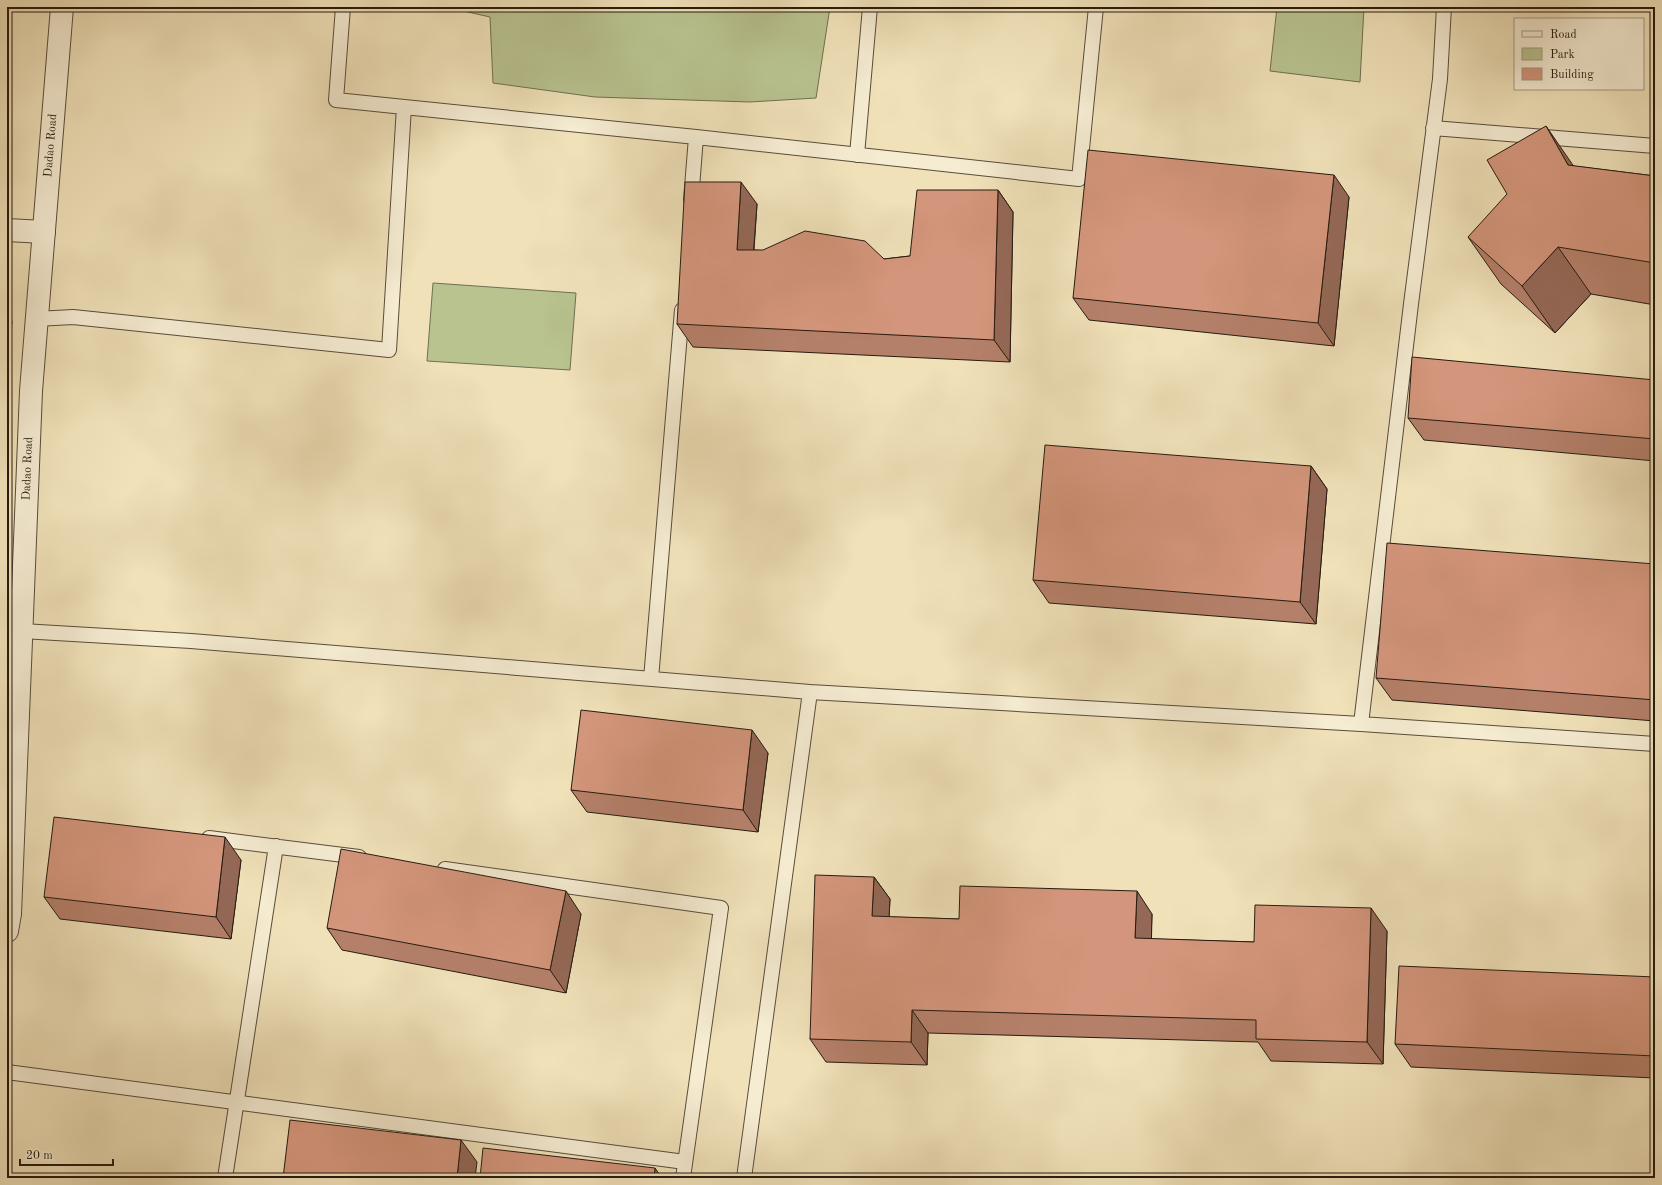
<svg xmlns="http://www.w3.org/2000/svg" width="1662" height="1185" font-family="'Old Standard TT',serif">
<style>
.green{fill:#b8c390;stroke:#706f50}
.lines{fill:none;stroke-linecap:round;stroke-linejoin:round}
.lane-casing{stroke:#594c3a;stroke-width:16}
.street-casing{stroke:#594c3a;stroke-width:24}
.lane{stroke:#f5ecd2;stroke-width:14}
.street{stroke:#f5ecd2;stroke-width:22}
.wall{fill:#b5806a;stroke:#271b10}
.shaded-wall{fill:#946856;stroke:#271b10}
.building{fill:#d3957b;stroke:#271b10}
.labels{text-anchor:middle;dominant-baseline:central;stroke-width:4;stroke-linejoin:round;paint-order:stroke}
.street-label{font-size:12px;fill:#271b10;stroke:#f5ecd2}
</style>
<rect width="100%" height="100%" fill="#f0e1b9"/>
<filter id="stains"><feTurbulence type="fractalNoise" baseFrequency=".005" numOctaves="4"/><feColorMatrix values="0 0 0 0 .2 0 0 0 0 .09 0 0 0 0 .02 0 0 0 .5 -.17"/></filter>
<radialGradient id="worn" r=".72"><stop offset=".6" stop-color="#630" stop-opacity="0"/><stop offset="1" stop-color="#630" stop-opacity=".3"/></radialGradient>
<path class="green" d="M446 7H830L816 98 750 102 595 97 493 83 490 17Z
M1277 7H1364L1360 82 1270 71Z
M433 283 576 293 570 370 427 361Z"/>
<g class="lines">
<g class="lane-casing">
<path id="lane" d="M343 7 336 100 696 137 1079 179 1096 7
M1433 128 1655 146
M857 155 870 7
M691 200 696 137
M36 319 73 317 389 350 404 107
M22 631 191 641 810 692 1361 724 1655 744
M651 679 682 310
M1361 724 1411 304 1440 79 1444 7
M209 838 359 857
M445 869 721 908 683 1178
M7 1072 685 1162
M225 1178 276 846
M744 1178 810 692"/>
</g>
<g class="street-casing">
<g id="street">
<path d="M7 230 44 232"/>
<path id="s1" d="M7 931 10 914 31 391 62 7"/>
</g>
</g>
<use href="#lane" class="lane"/>
<use href="#street" class="street"/>
</g>
<path class="wall" d="M1573 166 1655 176V305L1591 294 1555 333 1501 284 1468 237Z
M998 190 1013 212 1010 362 693 347 677 324 757 204 754 250 884 259 910 256Z
M1349 197 1334 346 1089 320 1073 298Z
M1655 380V461L1424 440 1408 418Z
M1311 466 1327 489 1316 624 1049 603 1033 580Z
M1655 564V721L1392 700 1376 678Z
M768 753 758 832 587 812 571 790Z
M241 860 231 939 60 919 44 897Z
M874 877 890 899 889 917 959 919 1152 914 1151 939 1254 942 1387 931 1383 1064 1271 1061 1258 1042 928 1033 927 1065 826 1062 810 1039Z
M581 914 566 993 342 950 327 928Z
M1655 977V1078L1411 1067 1395 1044Z"/>
<path class="shaded-wall" d="M1546 126 1579 174 1568 165Z
M1334 175 1349 197 1334 346 1318 323Z
M741 182 757 204 752 272 737 250Z
M998 190 1013 212 1010 362 994 340Z
M1558 247 1591 294 1555 333 1522 286Z
M7 315 12 321 7 370Z
M1311 466 1327 489 1316 624 1300 602Z
M752 730 768 753 758 832 743 810Z
M225 837 241 860 231 939 216 917Z
M874 877 890 899 888 938 872 916Z
M566 891 581 914 566 993 550 970Z
M1137 891 1152 914 1151 961 1135 938Z
M1371 908 1387 931 1383 1064 1367 1042Z
M912 1010 928 1033 927 1065 911 1042Z
M461 1140 477 1162 475 1178H457Z
M655 1168 662 1178H654Z"/>
<path class="building" d="M1546 126 1568 165 1655 176V263L1558 247 1522 286 1468 237 1507 194 1487 160Z
M1088 150 1334 175 1318 323 1073 298Z
M685 182H741L737 250H763L805 231 865 241 884 259 910 256 917 190H998L994 340 677 324Z
M1412 357 1655 380V439L1408 418Z
M1045 445 1311 466 1300 602 1033 580Z
M1387 543 1655 564V700L1376 678Z
M581 710 752 730 743 810 571 790Z
M54 817 225 837 216 917 44 897Z
M341 849 566 891 550 970 327 928Z
M815 875 874 877 872 916 959 919 960 886 1137 891 1135 938 1254 942 1255 905 1371 908 1367 1042 1256 1039V1020L912 1010 911 1042 810 1039Z
M1399 966 1655 977V1056L1395 1044Z
M290 1120 461 1140 457 1178H283Z
M483 1148 655 1168 654 1178H480Z"/>
<g class="labels">
<g class="street-label">
<text stroke="none"><textPath href="#s1" startOffset="787">Dadao Road</textPath></text>
<text stroke="none"><textPath href="#s1" startOffset="463">Dadao Road</textPath></text>
</g>
</g>
<rect width="1662" height="1185" fill="none" stroke="#f0e1b9" stroke-width="24"/>
<rect x="8" y="8" width="1646" height="1169" fill="none" stroke="#271b10" stroke-width="2"/>
<rect x="12" y="12" width="1638" height="1161" fill="none" stroke="#271b10"/>
<rect x="1514" y="18" width="130" height="72" fill="#f5ecd2" stroke="#a39884"/>
<rect x="1522" y="31" width="20" height="6" fill="#f5ecd2" stroke="#a39884"/>
<text x="1550" y="38" font-size="12" fill="#271b10">Road</text>
<rect x="1522" y="48" width="20" height="12" fill="#b8c390" stroke="#a39884"/>
<text x="1550" y="58" font-size="12" fill="#271b10">Park</text>
<rect x="1522" y="68" width="20" height="12" fill="#d3957b" stroke="#a39884"/>
<text x="1550" y="78" font-size="12" fill="#271b10">Building</text>
<path d="M20 1159v6h93v-6" fill="none" stroke="#271b10" stroke-width="2"/>
<text x="26" y="1159" font-size="12" fill="#271b10" stroke="#f5ecd2" stroke-width="3" paint-order="stroke">20 m</text>
<rect width="100%" height="100%" filter="url(#stains)"/>
<rect width="100%" height="100%" fill="url(#worn)"/>
</svg>
